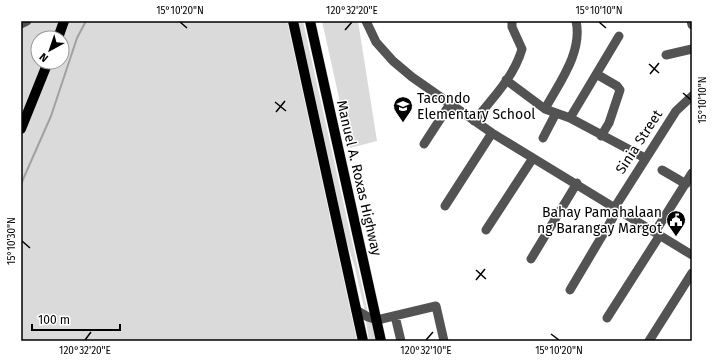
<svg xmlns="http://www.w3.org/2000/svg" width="713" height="362" font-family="'Fira Sans',sans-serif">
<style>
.green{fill:#dadada}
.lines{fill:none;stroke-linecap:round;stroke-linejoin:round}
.stream{stroke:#a1a1a1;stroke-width:2}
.major-casing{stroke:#dbdbdb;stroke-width:11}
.minor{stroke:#535353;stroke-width:9}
.major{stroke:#000;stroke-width:10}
.ticks{fill:none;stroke:#000;stroke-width:1.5}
.labels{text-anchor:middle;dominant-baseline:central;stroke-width:3;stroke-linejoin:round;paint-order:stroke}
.poi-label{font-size:14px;fill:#000;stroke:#fff;text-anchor:start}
.street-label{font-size:14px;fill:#000;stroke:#fff}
.neatline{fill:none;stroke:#000;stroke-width:1.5}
.ticks-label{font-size:10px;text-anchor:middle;fill:#000}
</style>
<rect width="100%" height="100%" fill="#fff"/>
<path class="green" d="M35 21H60L53 38H38V62H44L21 123V29Z
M69 21H287L357 341H21V137L51 62H62V38Z
M297 21H303L368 313 365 312 355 268 344 233Z
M322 21H358L377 141 350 148Z
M366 321 372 322 376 341H369Z"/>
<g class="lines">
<path class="stream" d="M21 184 51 116 77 38 86 21"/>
<g class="major-casing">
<path id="major" d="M293 21 363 341
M310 21 381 341
M58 38 64 21
M21 129 48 62"/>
</g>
<path class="minor" d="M366 21 376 42 393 61 412 77 492 133 692 255
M691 21 692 25
M21 24 27 21
M666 55 692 49
M598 75 617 86 620 90 609 123 601 136
M506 80 545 109 570 118 645 158
M545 109C559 83 583 52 576 21
M570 118 619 36
M474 121C492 99 514 77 522 49L512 27V21
M543 138 556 113
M424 144 450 104
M662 170 686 184
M445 206 492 133
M615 207 676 111 692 96
M486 230 533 158
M655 232 692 173
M531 259 577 183
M570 290 618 209
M356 310 368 317 377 320 436 306 444 341
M395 316 401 341
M607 318 660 235
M649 341 692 273"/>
<use href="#major" class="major"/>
</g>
<path class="ticks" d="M180 22 187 28M599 22 606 28M345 30 352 22M649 64 659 73M650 74 659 63M683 93 691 100M275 102 286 111M276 112 285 101M22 241 30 248M476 270 486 279M476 280 485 269M551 334 559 340M85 340 91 332M426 340 433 332"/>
<defs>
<g id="school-pin" transform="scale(1)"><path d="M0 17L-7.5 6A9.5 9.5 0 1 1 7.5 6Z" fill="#000" stroke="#fff"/><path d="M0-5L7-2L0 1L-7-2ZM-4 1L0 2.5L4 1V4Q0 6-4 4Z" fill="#fff"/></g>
<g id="civic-pin" transform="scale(1)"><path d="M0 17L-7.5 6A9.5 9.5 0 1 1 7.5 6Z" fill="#000" stroke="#fff"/><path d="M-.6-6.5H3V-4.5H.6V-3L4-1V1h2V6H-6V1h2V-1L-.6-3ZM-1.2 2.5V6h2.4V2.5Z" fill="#fff"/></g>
</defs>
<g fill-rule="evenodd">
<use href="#school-pin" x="403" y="106"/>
<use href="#civic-pin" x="676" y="220"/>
</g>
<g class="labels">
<g class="poi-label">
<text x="417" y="98">Tacondo<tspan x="417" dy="16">Elementary School</tspan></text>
<text x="662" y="212" text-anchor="end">Bahay Pamahalaan<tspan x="662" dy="16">ng Barangay Margot</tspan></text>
</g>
<g class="street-label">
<text transform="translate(639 142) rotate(-57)">Sinia Street</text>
<text transform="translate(359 178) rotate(77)">Manuel A. Roxas Highway</text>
</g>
</g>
<rect width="713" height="362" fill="none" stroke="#ffffff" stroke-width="44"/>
<g transform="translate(50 50) rotate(220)"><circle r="19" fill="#ffffff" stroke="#999999"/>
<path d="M0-3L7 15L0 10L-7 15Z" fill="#000000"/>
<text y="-6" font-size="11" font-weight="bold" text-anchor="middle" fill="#000000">N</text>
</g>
<path d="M32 324v6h88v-6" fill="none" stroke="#000000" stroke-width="2"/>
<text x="38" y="324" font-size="12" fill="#000000" stroke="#ffffff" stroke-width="3" paint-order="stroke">100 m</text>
<rect x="22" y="22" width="669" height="318" class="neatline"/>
<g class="ticks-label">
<text x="180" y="14">15°10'20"N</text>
<text x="352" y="14">120°32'20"E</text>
<text x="599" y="14">15°10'10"N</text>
<text transform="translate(702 100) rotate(-90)" y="4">15°10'10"N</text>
<text transform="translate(11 241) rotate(-90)" y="4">15°10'30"N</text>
<text x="85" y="354">120°32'20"E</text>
<text x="426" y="354">120°32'10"E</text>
<text x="559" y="354">15°10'20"N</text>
</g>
</svg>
